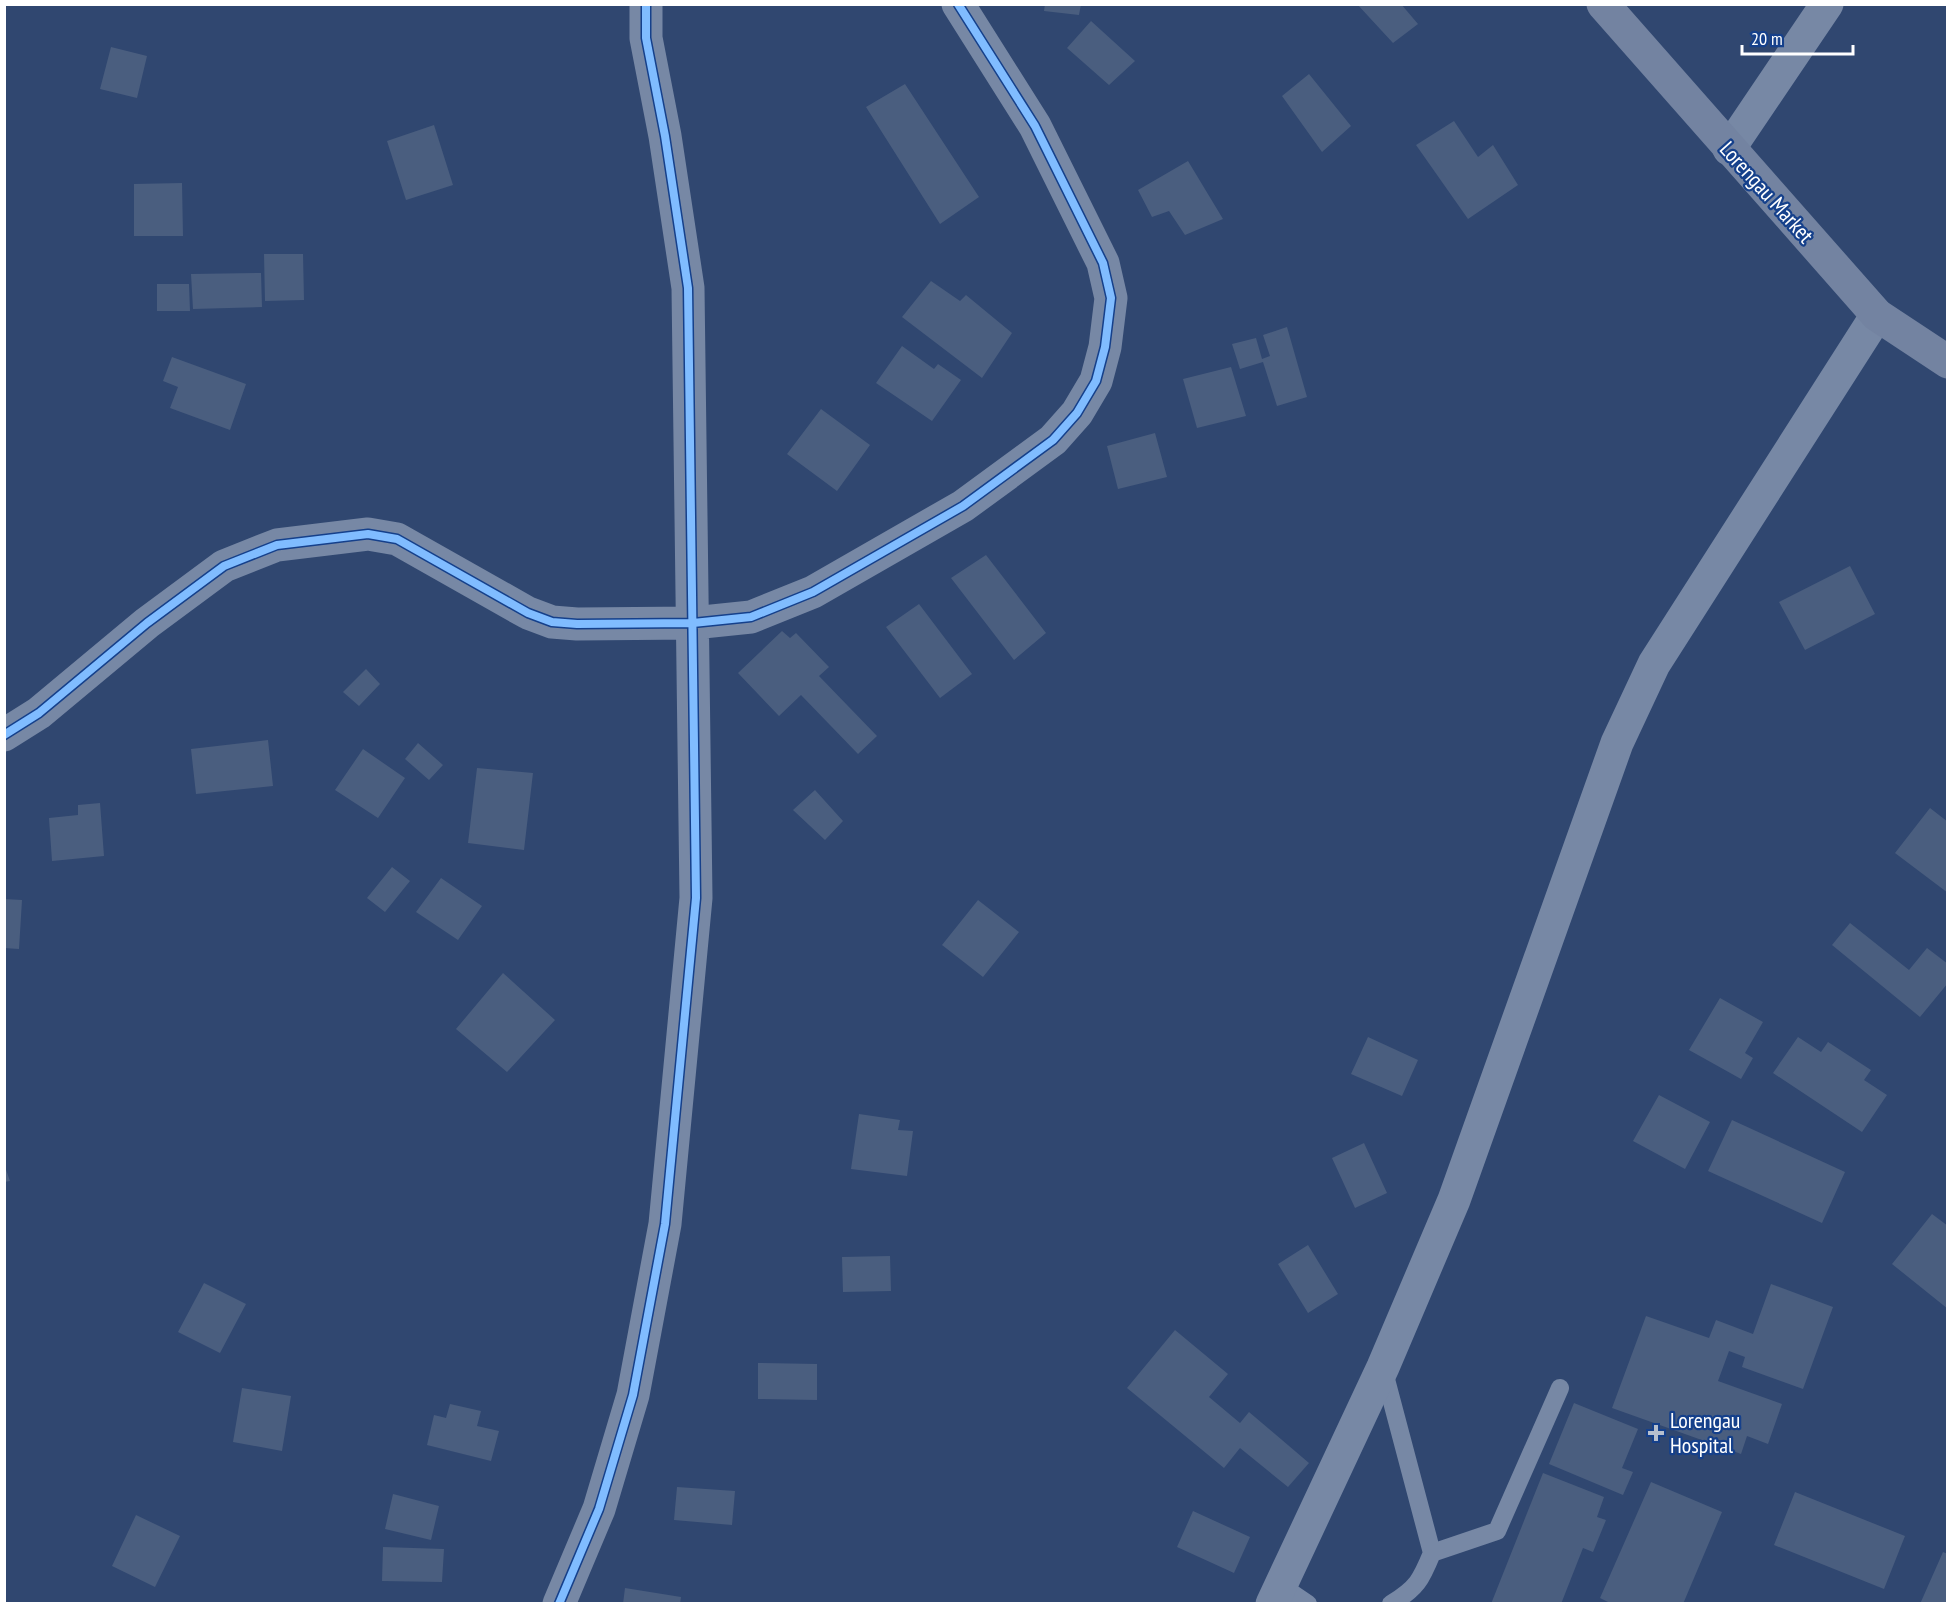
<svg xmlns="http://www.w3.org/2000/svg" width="1952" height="1608" font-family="'PT Sans Narrow',sans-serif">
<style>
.building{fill:#4a5e7f}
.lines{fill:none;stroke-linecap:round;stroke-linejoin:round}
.lane{stroke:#7788a5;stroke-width:18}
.street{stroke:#7788a5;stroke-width:33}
.secondary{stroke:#7383a1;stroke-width:33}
.cycleway-casing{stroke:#15408b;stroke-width:11}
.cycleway{stroke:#80bcff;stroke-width:8}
.poi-dot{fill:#b7bfcd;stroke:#15408b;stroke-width:2}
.labels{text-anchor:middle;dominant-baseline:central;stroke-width:4.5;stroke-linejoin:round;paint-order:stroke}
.street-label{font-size:22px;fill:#fff;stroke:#15408b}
.poi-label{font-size:22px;fill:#fff;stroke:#15408b;text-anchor:start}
</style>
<rect width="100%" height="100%" fill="#304770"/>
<path class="building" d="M1045 4H1081L1079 15 1044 11Z
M1357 4H1401L1418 24 1393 43Z
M1091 21 1135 61 1109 85 1067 48Z
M111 47 147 56 137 98 100 89Z
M1309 74 1351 126 1322 152 1282 96Z
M905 84 979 197 940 224 866 107Z
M1454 121 1478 157 1493 145 1518 185 1468 219 1416 145Z
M434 125 453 185 406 200 387 141Z
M1188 161 1223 219 1185 235 1169 211 1152 217 1138 190Z
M182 183 183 236H134V184Z
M264 254H303L304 300 265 301Z
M261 273 262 307 193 309 191 274Z
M931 281 960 301 966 295 1012 333 982 378 902 317Z
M157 284H189L190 311H157Z
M1287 327 1307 397 1277 406 1263 362 1240 369 1232 344 1256 338 1262 359 1270 356 1263 335Z
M902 346 934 369 938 364 961 380 932 421 876 383Z
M172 357 246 384 230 430 170 408 178 387 163 381Z
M1231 367 1246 416 1197 428 1183 379Z
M821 409 870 445 837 491 787 454Z
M1155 433 1167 477 1118 489 1107 446Z
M986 555 1046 633 1014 660 951 578Z
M1850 566 1875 614 1805 650 1779 602Z
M919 604 972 674 940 698 886 627Z
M782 631 790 638 796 633 829 667 819 676 877 736 858 754 801 695 779 716 738 673Z
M366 669 380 684 359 706 343 692Z
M268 740 273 786 196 794 191 749Z
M418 743 443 765 429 780 405 759Z
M363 749 405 778 378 818 335 790Z
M477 768 533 773 524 850 468 843Z
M815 790 843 821 825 840 793 810Z
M100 803 104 856 52 861 49 818 78 815V805Z
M1930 808 1948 822V893L1895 853Z
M392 867 410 881 385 912 367 898Z
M441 878 482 906 458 940 416 912Z
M4 899 22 900 19 949 4 948Z
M978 900 1019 932 983 977 942 945Z
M1850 923 1909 970 1927 948 1948 964V983L1920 1017 1832 945Z
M503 973 555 1020 507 1072 456 1029Z
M1720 998 1763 1022 1745 1053 1753 1058 1741 1079 1689 1050Z
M1368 1037 1418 1060 1402 1096 1351 1074Z
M1798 1037 1821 1052 1828 1042 1871 1070 1864 1080 1887 1095 1862 1132 1773 1073Z
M1659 1095 1710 1122 1685 1169 1633 1141Z
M859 1114 900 1120 898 1130 913 1131 907 1176 851 1169Z
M1732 1120 1845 1172 1822 1223 1708 1171Z
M1364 1143 1387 1193 1355 1208 1332 1158Z
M4 1164 10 1181 4 1182Z
M1932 1214 1948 1226V1309L1892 1264Z
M1308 1245 1338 1294 1308 1313 1278 1264Z
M890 1256 891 1291 843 1292 842 1257Z
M204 1283 246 1304 220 1353 178 1332Z
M1771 1284 1833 1307 1803 1389 1742 1367 1745 1357 1729 1351 1718 1381 1782 1404 1768 1444 1747 1436 1741 1454 1612 1408 1646 1316 1709 1338 1716 1320 1753 1334Z
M1175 1330 1228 1374 1209 1397 1240 1423 1249 1412 1309 1463 1288 1487 1240 1448 1224 1468 1127 1388Z
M758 1363 817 1364V1400L758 1399Z
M242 1388 291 1396 282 1451 233 1442Z
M1574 1403 1638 1429 1622 1468 1633 1472 1623 1495 1549 1464Z
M450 1404 481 1411 477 1426 499 1431 491 1461 427 1445 434 1415 446 1418Z
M1543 1473 1604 1497 1597 1517 1606 1520 1593 1552 1583 1548 1561 1604H1491Z
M1651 1482 1722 1512 1683 1604H1612L1600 1598Z
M677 1487 735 1491 732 1525 674 1520Z
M1795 1492 1905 1536 1884 1589 1774 1545Z
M393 1494 439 1506 431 1540 385 1529Z
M1193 1511 1250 1537 1234 1573 1177 1547Z
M136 1515 180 1536 155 1587 112 1566Z
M383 1547 444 1549 442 1582 382 1581Z
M1943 1552 1948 1554V1604H1920Z
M625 1588 681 1597 680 1604H623Z"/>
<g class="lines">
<path class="lane" d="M1383 1368 1432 1553C1421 1580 1417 1588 1391 1604
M1432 1553 1497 1531 1560 1388
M1280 1585 1308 1604"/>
<path class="street" d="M1729 149 1827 4
M4 735 39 713 147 623 224 566 277 545 368 534 397 539 528 613 552 622 577 624 693 623 751 617 813 592 963 506 1053 440 1077 413 1096 381 1105 347 1111 298 1103 263 1035 126 958 4
M559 1604 599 1509 633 1395 665 1224 696 898 688 288 665 136 646 38V4
M1272 1604 1383 1367 1454 1200 1617 743 1654 664 1877 315"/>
<path class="secondary" d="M1603 4 1877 315 1948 362"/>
<g class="cycleway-casing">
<path id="cycleway" d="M4 735 39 713 147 623 224 566 277 545 368 534 397 539 528 613 552 622 577 624 693 623 751 617 813 592 963 506 1053 440 1077 413 1096 381 1105 347 1111 298 1103 263 1035 126 958 4
M559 1604 599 1509 633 1395 665 1224 696 898 688 288 665 136 646 38V4"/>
</g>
<use href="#cycleway" class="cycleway"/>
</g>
<path class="poi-dot" d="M1653 1424h6v6h6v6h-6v6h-6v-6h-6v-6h6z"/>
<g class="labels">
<g class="street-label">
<text transform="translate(1767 192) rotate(48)">Lorengau Market</text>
</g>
<g class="poi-label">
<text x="1670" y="1420">Lorengau<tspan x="1670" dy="25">Hospital</tspan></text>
</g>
</g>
<rect width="1952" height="1608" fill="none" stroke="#ffffff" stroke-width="12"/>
<path d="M1742 45v9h111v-9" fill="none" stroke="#ffffff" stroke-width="3"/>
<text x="1751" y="45" font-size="18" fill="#ffffff" stroke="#15408b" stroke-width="4.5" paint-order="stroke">20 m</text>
</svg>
